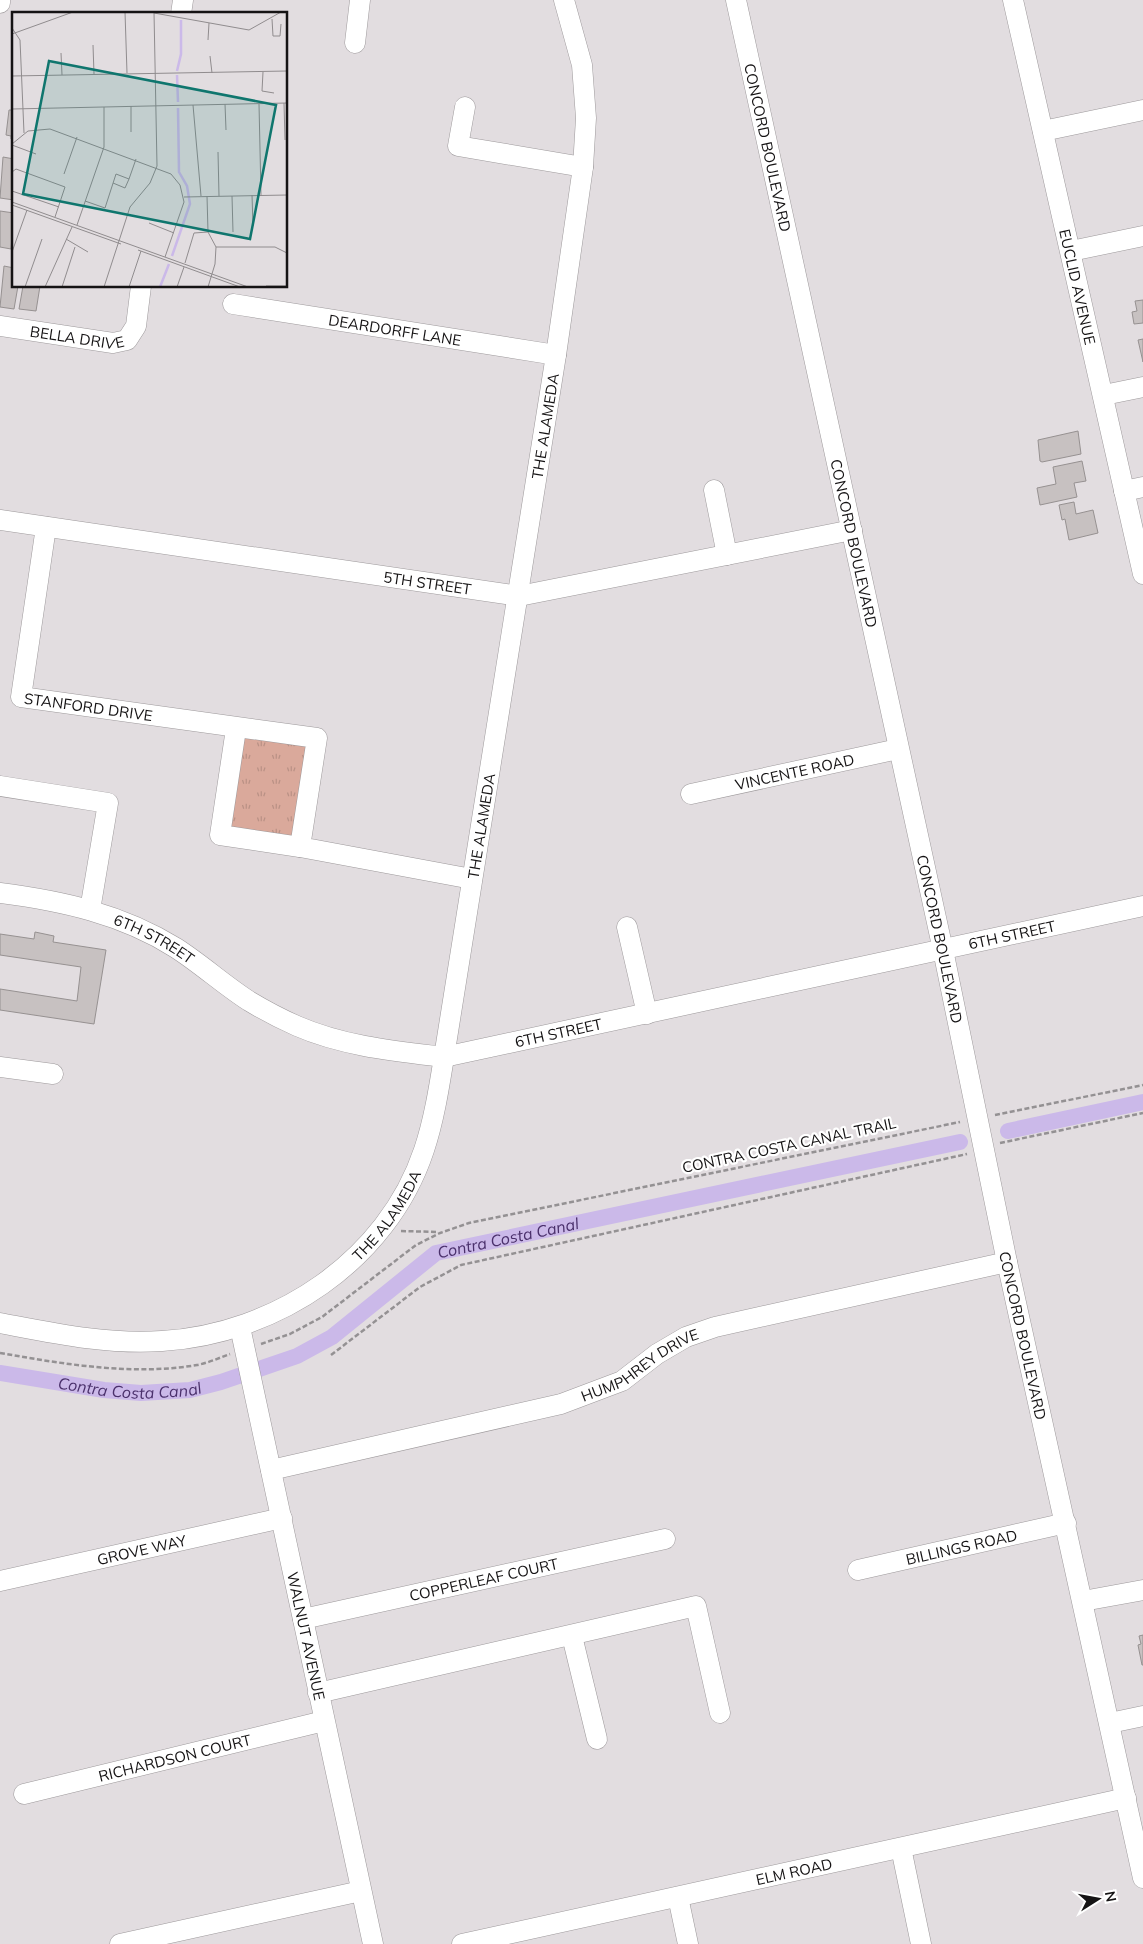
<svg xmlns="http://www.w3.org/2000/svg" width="1143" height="1944" font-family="Mulish,sans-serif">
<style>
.grass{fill:url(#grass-tufts)}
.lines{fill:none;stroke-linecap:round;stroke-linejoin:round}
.canal{stroke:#cbb9e9;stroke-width:16}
.building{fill:#c7c1c1;stroke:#969191}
.minor-casing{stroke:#9d999b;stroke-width:21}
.path{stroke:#949193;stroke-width:2.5;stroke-dasharray:5 2.5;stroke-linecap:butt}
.minor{stroke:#fff;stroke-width:20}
.labels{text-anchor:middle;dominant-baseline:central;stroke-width:4.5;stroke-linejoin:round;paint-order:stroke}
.street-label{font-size:15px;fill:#151314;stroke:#fff}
.water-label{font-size:16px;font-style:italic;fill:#4a306b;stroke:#fff}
.inset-river{fill:none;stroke:#cbb9e9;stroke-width:2.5}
.inset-road{fill:none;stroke:#908c8e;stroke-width:1}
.view{fill:#0f766e;fill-opacity:0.15;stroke:#0f766e;stroke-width:2.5}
.inset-edge{fill:none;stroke:#151314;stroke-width:2.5}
</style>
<defs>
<pattern id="grass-tufts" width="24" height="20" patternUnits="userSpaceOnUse" patternTransform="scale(1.25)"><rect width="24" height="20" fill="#daa99b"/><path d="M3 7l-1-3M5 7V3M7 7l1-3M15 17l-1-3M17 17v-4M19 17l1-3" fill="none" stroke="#ba9185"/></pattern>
</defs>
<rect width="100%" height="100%" fill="#e2dde0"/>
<path class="grass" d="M236 729 317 738 300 847 220 835Z"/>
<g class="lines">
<g class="canal">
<path d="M1008 1131 1143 1102"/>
<path id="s1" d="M0 1373 104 1390 141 1393 190 1390 221 1382 297 1356 332 1337 436 1253 960 1142"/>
</g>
</g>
<path class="building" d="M13 104H14V140L11 139V136L6 135 9 110H12Z
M3 157 14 159V200L0 198Z
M0 211 14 213 11 249 0 247Z
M4 266 14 268V286H18L14 309 0 307Z
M23 286H40L36 311 19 309Z
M1143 300V323L1134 324 1132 312 1137 311 1135 301Z
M1143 339V362L1138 340Z
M1078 431 1081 454 1042 462 1040 461 1038 440Z
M1082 461 1086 481 1074 483 1077 497 1040 505 1037 488 1056 484 1053 467Z
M1074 502 1076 514 1093 510 1098 533 1069 540 1065 519 1062 520 1059 505Z
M35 932 54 936 53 942 106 950 94 1024 0 1010V989L77 1001 81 967 0 955V934L34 939Z
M1143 1635V1665H1142L1138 1645 1141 1644 1139 1636Z"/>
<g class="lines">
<g class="minor-casing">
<g id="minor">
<path id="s2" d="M736 0 943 950 1007 1262 1143 1878"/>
<path id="s3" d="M1013 0 1143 574"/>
<path d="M0 3V0"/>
<path d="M181 14 183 0"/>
<path d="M355 43 360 0"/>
<path d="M465 107 458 146 583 167"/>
<path d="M1043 131 1143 110"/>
<path d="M1071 251 1143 236"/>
<path id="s4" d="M233 304 556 355"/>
<path id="s5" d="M0 326 113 343 127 340 136 326 141 286"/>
<path d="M1104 395 1143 387"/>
<path d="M714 490 727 555"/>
<path d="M1124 491 1143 487"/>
<path id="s6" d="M0 520 519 596 852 530"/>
<path id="s7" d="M46 527 21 697 317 738 300 847 472 879"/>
<path d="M236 729 220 835 300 847"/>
<path d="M0 786 108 803 90 910"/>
<path id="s8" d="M691 794 898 749"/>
<path id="s9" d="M0 893C62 901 122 914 176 948 201 964 224 985 249 1001 264 1010 281 1019 297 1026 343 1046 394 1051 444 1057L1143 906"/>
<path d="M627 927 647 1014"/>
<path d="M0 1067 53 1074"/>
<path id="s10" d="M0 1323C53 1333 108 1345 162 1341 276 1334 387 1261 424 1150 434 1120 439 1088 444 1057L556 355 583 167 586 118 582 65 564 0"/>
<path id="s11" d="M240 1327 373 1944"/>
<path id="s12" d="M271 1470 561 1404 622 1381 657 1354 686 1337 715 1327 1007 1262"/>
<path id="s13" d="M858 1570 1066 1523"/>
<path id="s14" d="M0 1581 282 1518"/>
<path d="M1083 1601 1143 1590"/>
<path id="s15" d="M303 1619 665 1539"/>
<path d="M572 1636 597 1739"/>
<path d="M318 1693 696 1606 720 1713"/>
<path d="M1110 1723 1143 1716"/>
<path id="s16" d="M24 1794 324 1721"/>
<path d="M901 1848 921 1944"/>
<path d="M678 1897 688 1944"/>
<path d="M120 1944 361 1891"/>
<path id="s17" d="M462 1944 1126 1798"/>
</g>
</g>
<path class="path" d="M995 1115 1143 1085
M1000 1143 1143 1113
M401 1231 438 1232
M261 1344 290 1334 322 1317 416 1245 440 1233 469 1223 960 1122
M0 1353C64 1364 132 1376 197 1365 208 1363 219 1358 230 1354
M331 1355 420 1287 461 1265 967 1154"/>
<use href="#minor" class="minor"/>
</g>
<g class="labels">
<g class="street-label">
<text stroke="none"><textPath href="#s2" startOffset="151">CONCORD BOULEVARD</textPath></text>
<text stroke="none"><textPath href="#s3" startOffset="294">EUCLID AVENUE</textPath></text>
<text stroke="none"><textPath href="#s4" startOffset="164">DEARDORFF LANE</textPath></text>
<text stroke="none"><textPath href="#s5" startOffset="78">BELLA DRIVE</textPath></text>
<text stroke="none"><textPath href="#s10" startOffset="1241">THE ALAMEDA</textPath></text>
<text stroke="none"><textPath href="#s2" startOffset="556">CONCORD BOULEVARD</textPath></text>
<text stroke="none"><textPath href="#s6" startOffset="432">5TH STREET</textPath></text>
<text stroke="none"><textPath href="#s7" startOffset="240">STANFORD DRIVE</textPath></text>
<text stroke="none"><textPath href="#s8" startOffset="106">VINCENTE ROAD</textPath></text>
<text stroke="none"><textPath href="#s10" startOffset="836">THE ALAMEDA</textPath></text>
<text stroke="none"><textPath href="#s9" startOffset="1062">6TH STREET</textPath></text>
<text stroke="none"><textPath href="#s2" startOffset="961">CONCORD BOULEVARD</textPath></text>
<text stroke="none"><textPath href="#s9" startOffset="162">6TH STREET</textPath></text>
<text stroke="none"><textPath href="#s9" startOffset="598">6TH STREET</textPath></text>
<text transform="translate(789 1145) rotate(-12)">CONTRA COSTA CANAL TRAIL</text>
<text stroke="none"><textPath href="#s10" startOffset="431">THE ALAMEDA</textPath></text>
<text stroke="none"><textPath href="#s2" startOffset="1366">CONCORD BOULEVARD</textPath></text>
<text stroke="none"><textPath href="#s12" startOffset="386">HUMPHREY DRIVE</textPath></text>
<text stroke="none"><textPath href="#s13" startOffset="106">BILLINGS ROAD</textPath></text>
<text stroke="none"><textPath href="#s14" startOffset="145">GROVE WAY</textPath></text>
<text stroke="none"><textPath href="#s15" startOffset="185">COPPERLEAF COURT</textPath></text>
<text stroke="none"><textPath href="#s11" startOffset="316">WALNUT AVENUE</textPath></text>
<text stroke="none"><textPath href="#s16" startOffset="155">RICHARDSON COURT</textPath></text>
<text stroke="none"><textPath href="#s17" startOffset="340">ELM ROAD</textPath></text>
</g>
<g class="water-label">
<text stroke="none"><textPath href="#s1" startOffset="551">Contra Costa Canal</textPath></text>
<text stroke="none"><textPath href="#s1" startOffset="131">Contra Costa Canal</textPath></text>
</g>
</g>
<g transform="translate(12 12)">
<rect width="275" height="275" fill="#e2dde0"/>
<path class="inset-river" d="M165 59 169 42V8M165 63 166 90M160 244 178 192 175 174 167 160 166 96M148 275 157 252"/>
<path class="inset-road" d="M113 0 115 61M142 1 237 18 269 0M260 7 261 24H268L269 12M0 16 8 28 12 121M0 22 61 0M196 28 197 11M81 33 82 62M49 41 50 63M198 44 200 61M251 60 250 79 262 81M0 64 275 59M272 91 273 128M213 92 214 118M247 92 249 183M181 93 189 184M119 94V120M0 97 275 91M0 132 16 119 38 117 159 162 168 173 172 190 153 245M0 133 24 142M206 140 207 184M0 160 4 157 53 175 43 205M52 162 65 125M101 171 113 176 117 167M0 179 47 195M240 183 241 214M195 184 196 220 204 235 203 252 196 275M220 184 221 220M172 185 275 183M73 189 93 196 104 162 117 167 124 147M0 190 236 275M0 193 109 232M137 211 162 221M65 213 92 135V95M54 227 76 240M204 235H263L275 241M126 238 228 275M0 240 15 198M173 251 182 221 196 220M254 274H275M13 275 30 227M33 275 60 215M50 275 63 235M92 275 118 195 138 171 145 154 142 0M117 275 129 239M165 275 172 255"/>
<path class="view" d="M37 49 264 93 238 227 11 182Z"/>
<rect width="275" height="275" class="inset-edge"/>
</g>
<g transform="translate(1098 1899) rotate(79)" stroke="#ffffff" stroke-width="4" paint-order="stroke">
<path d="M0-4L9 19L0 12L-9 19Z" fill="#151314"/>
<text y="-8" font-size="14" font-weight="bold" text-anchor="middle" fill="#151314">N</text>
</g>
</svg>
